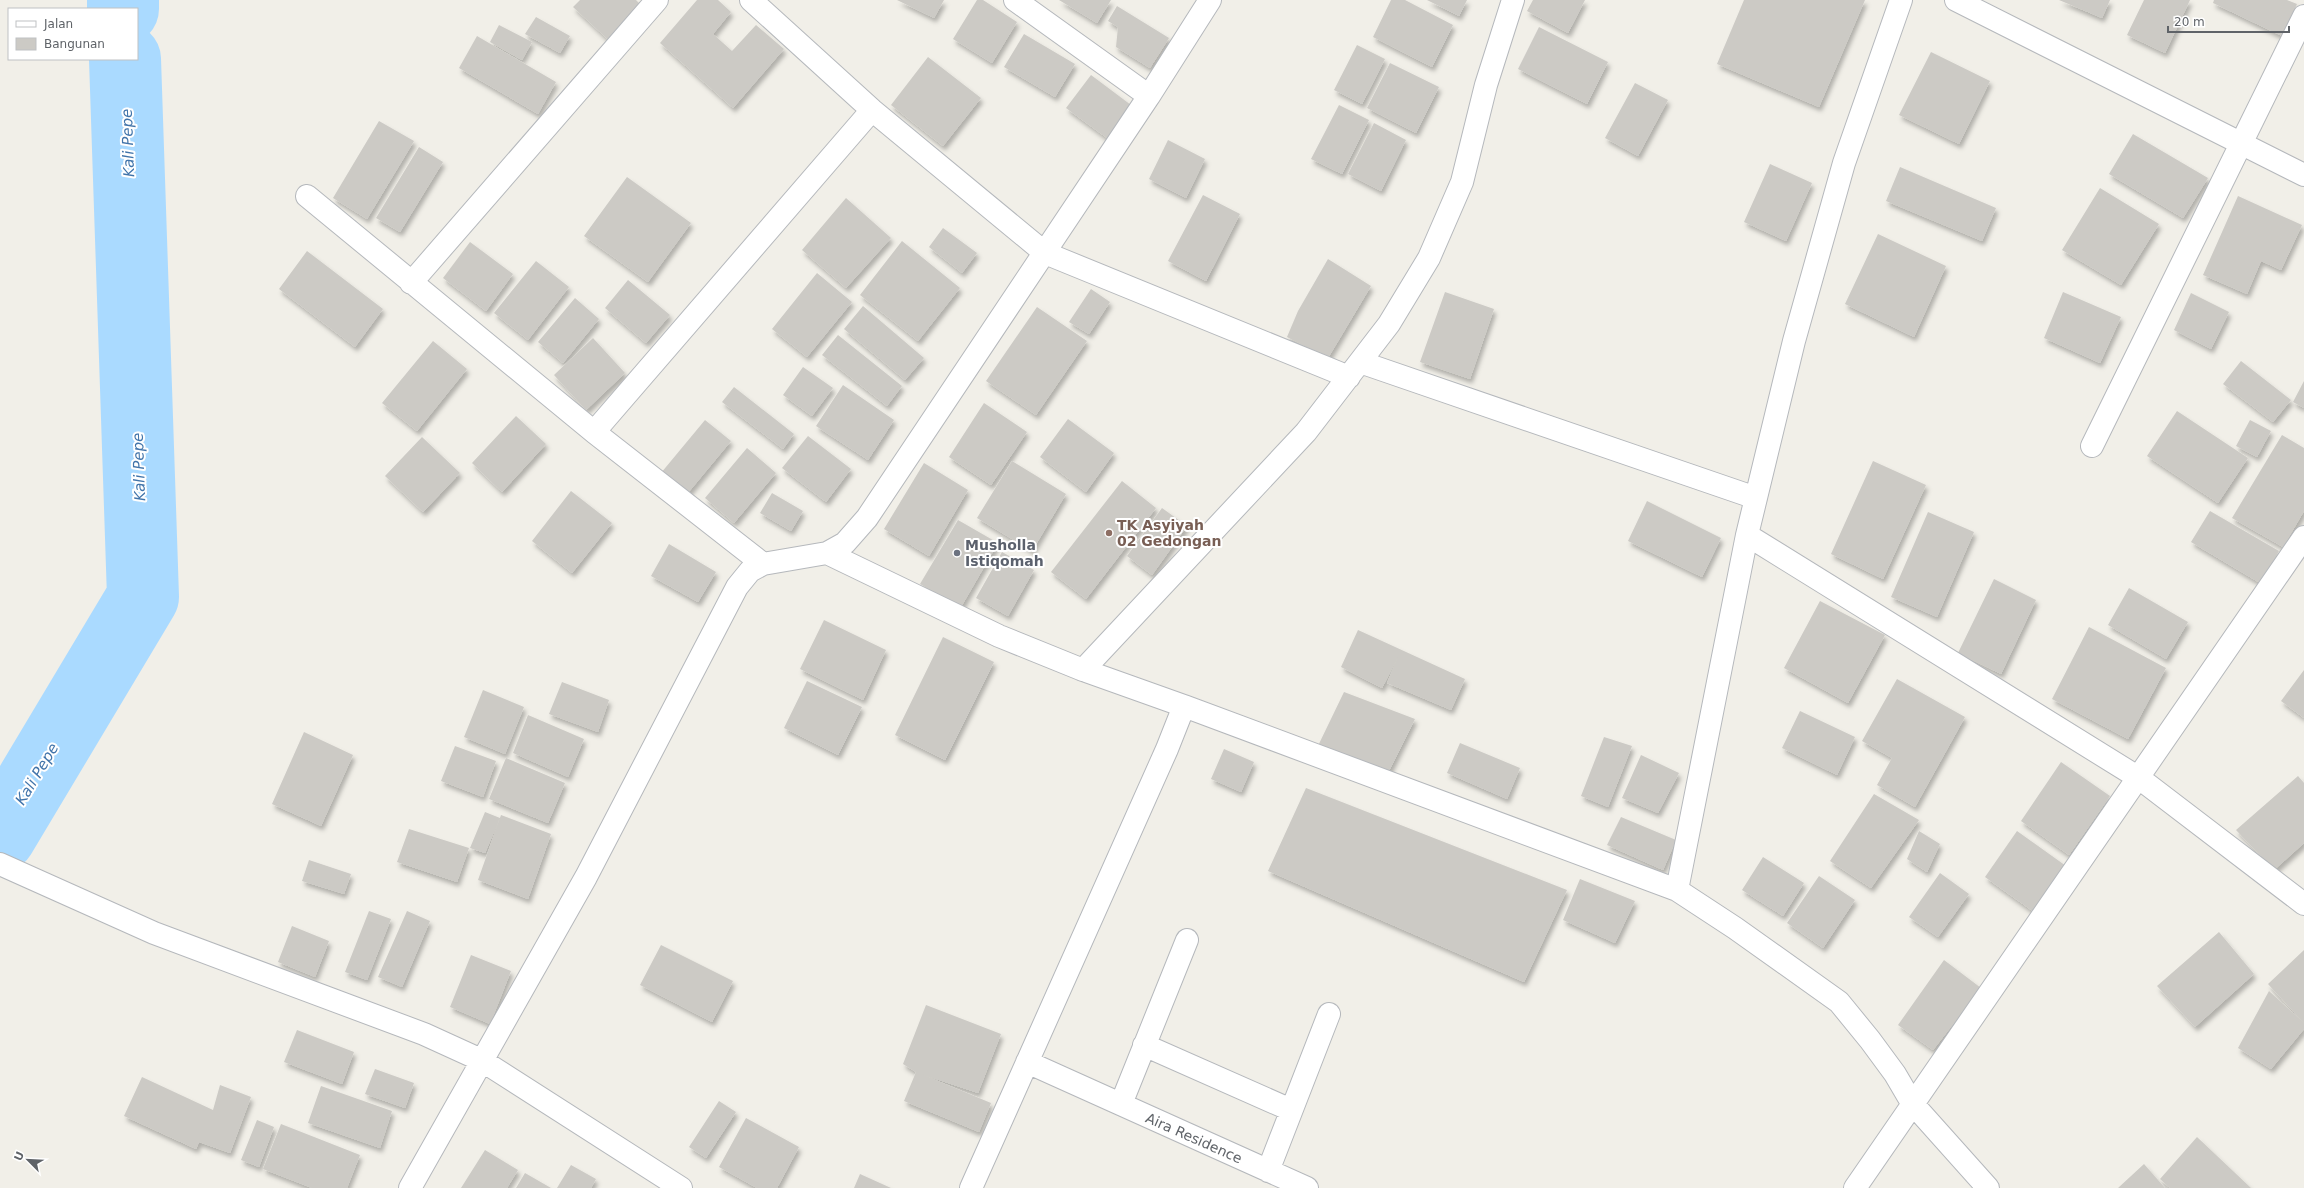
<svg xmlns="http://www.w3.org/2000/svg" width="2304" height="1188" font-family="'DejaVu Sans',sans-serif">
<style>
.lines{fill:none;stroke-linecap:round;stroke-linejoin:round}
.river{stroke:#aadaff;stroke-width:72}
.building{fill:#cccac5;filter:url(#shadow)}
.minor-casing{stroke:#b5b8bc;stroke-width:24}
.minor{stroke:#fff;stroke-width:22}
.education-dot{fill:#8d6e63;stroke:#fff;stroke-width:1.5}
.worship-dot{fill:#6b7280;stroke:#fff;stroke-width:1.5}
.labels{text-anchor:middle;dominant-baseline:central;stroke-width:4;stroke-linejoin:round;paint-order:stroke}
.education-label{font-size:14px;font-weight:bold;fill:#785e54;stroke:#fff;text-anchor:start}
.worship-label{font-size:14px;font-weight:bold;fill:#5b616d;stroke:#fff;text-anchor:start}
.street-label{font-size:14px;fill:#5f6368;stroke:#fff}
.water-label{font-size:15px;font-style:italic;fill:#4174aa;stroke:#fff}
</style>
<defs>
<filter id="shadow"><feDropShadow dx="2.5" dy="4.5" stdDeviation="2" flood-color="#0004"/></filter>
</defs>
<rect width="100%" height="100%" fill="#f1efe8"/>
<g class="lines">
<path class="river" d="M123 0V9
M0 836 143 597 125 59"/>
</g>
<path class="building" d="M580 0H636L647 11 614 45 573 7Z
M697 0H718L731 12 713 34 732 51 756 25 784 49 733 108 660 43Z
M897 0H944L934 18Z
M977 0H983L1017 22 992 63 953 39Z
M1059 0H1111L1097 23Z
M1391 0H1405L1453 25 1432 67 1373 37Z
M1427 0H1467L1459 16Z
M1533 0H1585L1568 33 1527 11Z
M1744 0H1865L1819 107 1717 64Z
M2059 0H2110L2102 18Z
M2144 0H2190L2165 53 2127 35Z
M2214 0H2287L2297 4 2282 36 2213 3Z
M1117 6 1169 38 1150 68 1116 47 1118 27 1108 21Z
M536 17 570 36 560 53 525 34Z
M499 25 532 42 522 60 490 42Z
M1539 27 1608 62 1587 104 1518 69Z
M1024 34 1075 64 1055 97 1004 67Z
M477 36 556 82 538 114 459 68Z
M1357 45 1385 59 1362 104 1334 90Z
M1931 52 1990 81 1959 144 1899 115Z
M928 57 981 98 943 146 891 105Z
M1390 63 1439 87 1416 133 1367 108Z
M1091 75 1131 105 1107 138 1066 108Z
M1635 83 1668 100 1638 156 1605 138Z
M1339 105 1369 120 1342 174 1311 159Z
M379 121 414 141 367 219 333 198Z
M1374 123 1406 140 1381 191 1348 174Z
M2133 134 2208 178 2183 218 2109 174Z
M1168 140 1205 159 1186 198 1149 179Z
M419 147 443 162 400 232 376 218Z
M1770 164 1812 183 1786 241 1744 222Z
M1900 167 1996 208 1982 241 1886 201Z
M627 177 691 223 648 282 584 236Z
M2100 188 2159 224 2121 285 2062 250Z
M1203 195 1240 214 1206 281 1168 261Z
M2238 196 2302 225 2281 270 2261 261 2247 294 2203 275Z
M846 198 891 238 846 288 802 250Z
M943 228 977 253 962 273 929 247Z
M1878 234 1946 266 1914 337 1845 304Z
M902 241 960 288 918 341 860 295Z
M470 242 513 274 486 311 443 278Z
M307 251 383 309 355 347 279 289Z
M1328 259 1371 286 1328 358 1287 337 1298 311Z
M536 261 569 287 528 340 494 313Z
M817 273 852 302 807 357 772 329Z
M628 280 670 315 646 343 605 308Z
M1091 289 1110 302 1089 334 1069 322Z
M1445 292 1494 309 1470 379 1420 362Z
M2063 292 2121 317 2100 363 2044 338Z
M2191 293 2229 312 2211 349 2174 330Z
M575 298 599 319 563 363 538 342Z
M863 306 924 358 905 380 844 329Z
M1037 307 1087 341 1036 415 986 381Z
M838 335 902 386 887 406 822 355Z
M593 338 625 373 586 410 554 375Z
M433 341 467 369 417 431 382 403Z
M2241 361 2291 400 2273 422 2223 384Z
M803 367 833 388 812 416 783 395Z
M2304 381V408L2293 402Z
M843 385 894 420 868 460 816 426Z
M734 387 794 434 783 449 722 402Z
M984 403 1027 432 991 485 949 457Z
M2177 411 2248 458 2218 503 2147 456Z
M516 416 546 444 502 492 472 463Z
M1068 419 1114 453 1086 492 1040 457Z
M705 420 731 441 687 494 661 473Z
M2250 420 2271 431 2257 457 2236 446Z
M2282 435 2304 448V511L2283 547 2232 518Z
M808 436 851 469 826 502 782 468Z
M422 437 460 473 423 512 385 476Z
M747 448 776 473 734 523 705 498Z
M1012 461 1066 494 1032 551 977 518Z
M1873 461 1926 485 1883 579 1831 554Z
M924 463 968 490 929 556 884 529Z
M1122 481 1156 508 1086 599 1051 572Z
M571 491 612 523 572 573 532 541Z
M772 493 803 511 791 531 760 513Z
M1647 501 1721 538 1702 577 1628 541Z
M1162 508 1187 526 1152 575 1127 556Z
M2210 511 2279 551 2260 583 2191 542Z
M1928 512 1974 532 1937 617 1891 597Z
M958 520 998 543 961 607 920 584Z
M669 544 716 572 698 602 651 576Z
M1002 552 1034 570 1008 616 976 598Z
M1994 579 2036 600 2001 674 1958 653Z
M2129 588 2188 622 2166 659 2108 625Z
M1820 601 1885 635 1848 703 1784 668Z
M824 620 886 650 863 700 800 669Z
M2089 627 2166 668 2128 739 2052 699Z
M1358 630 1465 679 1451 710 1387 683 1398 657 1382 688 1341 667Z
M943 637 994 662 945 760 895 735Z
M2304 670V718L2281 701Z
M1897 679 1965 717 1915 807 1877 785 1892 758 1862 741Z
M807 681 862 707 838 755 784 728Z
M562 682 609 700 598 732 549 714Z
M483 690 524 707 505 754 464 737Z
M1344 692 1415 719 1386 777 1316 750Z
M1800 711 1855 737 1837 775 1782 748Z
M528 715 584 739 568 777 513 753Z
M304 732 353 755 321 826 272 804Z
M1604 737 1632 746 1608 807 1581 796Z
M1460 743 1520 768 1507 799 1447 773Z
M455 746 496 761 483 797 441 781Z
M1224 749 1254 762 1241 792 1211 779Z
M1641 755 1679 773 1658 813 1622 798Z
M506 758 565 783 548 823 489 799Z
M2061 762 2110 796 2069 855 2021 821Z
M2298 776 2304 783V843L2274 870 2236 830Z
M1306 788 1567 890 1524 982 1268 871Z
M1874 794 1919 820 1871 888 1830 861Z
M485 812 500 818 485 853 470 848Z
M501 815 551 834 528 899 478 880Z
M1621 817 1676 840 1663 870 1607 845Z
M409 829 469 848 457 882 397 862Z
M1919 831 1940 844 1927 872 1907 859Z
M2017 831 2066 866 2034 912 1985 877Z
M1763 857 1804 883 1783 916 1742 890Z
M309 860 351 874 344 894 302 881Z
M1940 873 1969 894 1938 937 1909 917Z
M1819 876 1855 900 1823 948 1787 923Z
M1580 879 1635 901 1615 943 1563 920Z
M369 911 391 919 367 980 345 972Z
M407 911 430 921 402 987 378 977Z
M292 926 329 941 315 977 278 962Z
M2219 932 2254 974 2195 1027 2157 986Z
M661 945 733 981 712 1022 640 985Z
M2304 950V1023L2268 984Z
M471 955 511 971 490 1024 450 1007Z
M1944 960 1981 988 1933 1050 1898 1025Z
M2269 991 2304 1023V1029L2271 1069 2238 1048Z
M926 1005 1001 1034 978 1093 921 1074 991 1103 979 1132 904 1101 916 1072 903 1064Z
M297 1030 354 1052 342 1084 284 1062Z
M375 1069 414 1083 405 1108 365 1094Z
M142 1077 213 1110 220 1085 251 1097 230 1153 199 1142 196 1149 124 1116Z
M321 1086 392 1111 380 1148 308 1123Z
M719 1101 736 1112 706 1158 689 1147Z
M746 1118 799 1147 777 1188H757L719 1167Z
M257 1120 274 1127 259 1167 241 1160Z
M281 1124 360 1155 347 1188H312L263 1169Z
M2197 1137 2251 1188H2170L2160 1179Z
M485 1150 518 1170 507 1188H461Z
M2144 1164 2165 1188H2118Z
M571 1165 596 1179 591 1188H557Z
M525 1173 551 1188H516Z
M860 1174 891 1188H854Z"/>
<g class="lines">
<g class="minor-casing">
<path id="minor" d="M751 0 872 110 1045 253 1349 377
M1015 0 1149 96
M1956 0 2304 175
M307 196 594 432 763 564
M411 283 657 0
M1360 362 1756 498
M594 432 872 110
M2092 446 2304 16
M1747 535 2139 778 2304 904
M827 553 999 636 1083 670 1306 432 1389 324 1429 258 1462 182 1486 85 1513 0
M1083 670 1184 706
M0 864 154 933 424 1034 481 1060 681 1188
M1677 890 1747 535 1794 341 1844 163 1901 0
M1144 1045 1291 1110
M1027 1062 1307 1188
M1121 1104 1187 940
M1268 1171 1329 1014
M410 1188 586 877 737 587 750 571 763 564 827 553 845 543 867 518 1149 96 1210 0
M971 1188 1167 749 1184 706 1677 890 1735 928 1839 1002 1870 1040 1895 1074 1912 1103 1988 1188
M1855 1188 2304 537"/>
</g>
<use href="#minor" class="minor"/>
</g>
<circle class="education-dot" cx="1109" cy="533" r="4"/>
<circle class="worship-dot" cx="957" cy="553" r="4"/>
<g class="labels">
<g class="education-label">
<text x="1117" y="525">TK Asyiyah<tspan x="1117" dy="16">02 Gedongan</tspan></text>
</g>
<g class="worship-label">
<text x="965" y="545">Musholla<tspan x="965" dy="16">Istiqomah</tspan></text>
</g>
<g class="street-label">
<text transform="translate(1194 1138) rotate(24)">Aira Residence</text>
</g>
<g class="water-label">
<text transform="translate(128 143) rotate(-92)">Kali Pepe</text>
<text transform="translate(139 467) rotate(-92)">Kali Pepe</text>
<text transform="translate(37 774) rotate(-59)">Kali Pepe</text>
</g>
</g>
<rect x="8" y="8" width="130" height="52" fill="#ffffff" stroke="#bfc1c3"/>
<rect x="16" y="21" width="20" height="6" fill="#ffffff" stroke="#bfc1c3"/>
<text x="44" y="28" font-size="12" fill="#5f6368">Jalan</text>
<rect x="16" y="38" width="20" height="12" fill="#cccac5" stroke="#bfc1c3"/>
<text x="44" y="48" font-size="12" fill="#5f6368">Bangunan</text>
<g transform="translate(28 1160) rotate(294)" stroke="#ffffff" stroke-width="3" paint-order="stroke">
<path d="M0-3L7 15L0 10L-7 15Z" fill="#5f6368"/>
<text y="-6" font-size="11" font-weight="bold" text-anchor="middle" fill="#5f6368">U</text>
</g>
<path d="M2168 26v6h121v-6" fill="none" stroke="#5f6368" stroke-width="2"/>
<text x="2174" y="26" font-size="12" fill="#5f6368" stroke="#ffffff" stroke-width="3" paint-order="stroke">20 m</text>
</svg>
